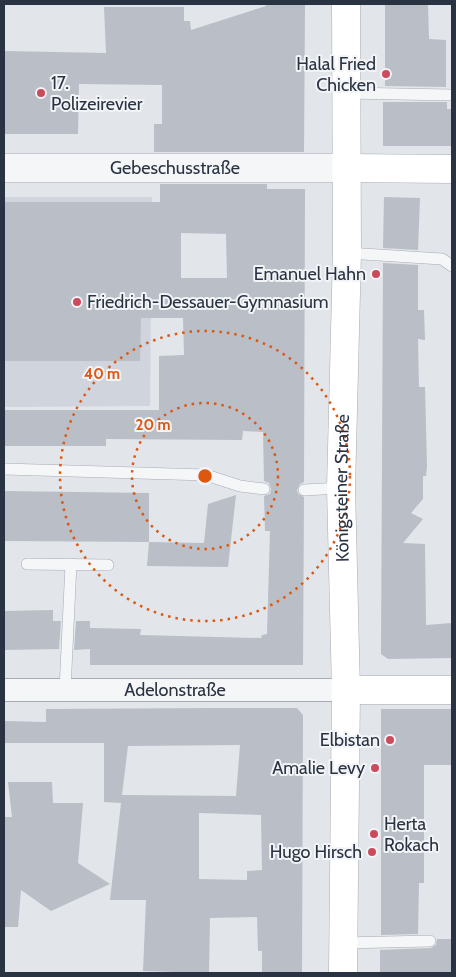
<svg xmlns="http://www.w3.org/2000/svg" width="456" height="977" font-family="Cabin,sans-serif">
<style>
.built{fill:#d0d4dc}
.building{fill:#b9bec7;fill-rule:evenodd}
.lines{fill:none;stroke-linecap:round;stroke-linejoin:round}
.service-casing{stroke:#a7acb4;stroke-width:12}
.minor-casing{stroke:#a7acb4;stroke-width:24}
.tertiary-casing{stroke:#a7acb4;stroke-width:29}
.secondary-casing{stroke:#a7acb4;stroke-width:29}
.service{stroke:#f5f6f8;stroke-width:11}
.minor{stroke:#f5f6f8;stroke-width:22}
.tertiary{stroke:#f5f6f8;stroke-width:28}
.secondary{stroke:#fff;stroke-width:28}
.ring{fill:none;stroke:#de570f;stroke-width:2.5;stroke-dasharray:2.5 5}
.poi-dot{fill:#cb4b5c;stroke:#f2f4f7;stroke-width:2}
.labels{text-anchor:middle;dominant-baseline:central;stroke-width:4;stroke-linejoin:round;paint-order:stroke}
.poi-label{font-size:18px;fill:#2a3342;stroke:#f2f4f7;text-anchor:end}
.street-label{font-size:18px;fill:#2a3342;stroke:#f2f4f7}
.centre{fill:#de570f;stroke:#f2f4f7;stroke-width:2.5}
.ring-label{font-size:15px;text-anchor:middle;font-weight:bold;fill:#de570f;stroke:#f2f4f7;stroke-width:4;stroke-linejoin:round;paint-order:stroke}
</style>
<rect width="100%" height="100%" fill="#e2e5ea"/>
<path class="built" d="M4 197H152L150 406 4 407Z"/>
<path class="building" d="M266 4H305L304 152H154V124H162V85L79 84 78 134H4V51L106 53 104 7H184V21H190L191 30 266 6Z
M385 4H428L429 39 446 40V87L385 86Z
M383 102H447V109H452V146H383Z
M160 184H267V189H305L304 482 300 484 297 490 298 494 304 497 303 665H90V649L74 650 76 621H90V628L141 629 140 635 261 638 262 635 267 634 270 531H265L264 496 270 494 271 489 269 483 264 481 263 432 243 431 242 440 106 439V446H4V410H159V356L184 355 183 318H141L140 361H4V202H160ZM181 233 226 234 227 278H181Z
M384 197 420 198 418 250 383 248Z
M383 263 418 265V310H424L425 340 418 339 419 387H425L427 466 426 476H423V499L411 513 423 519 403 543 425 544 426 625 452 623V658L388 659 381 654Z
M4 491 149 493V542L4 541Z
M236 495 228 567 147 566 149 542 204 543 208 504Z
M53 610V621H61L59 649 4 650V611Z
M216 708H297L303 715 302 973H262V951H258L257 917 210 918 209 973 143 971 146 900H110L121 803 104 802V743H4V721L46 722V709ZM240 745 236 796 122 795 128 746ZM199 813 261 815 262 870 247 871V880L199 879Z
M381 709H452V765H424V883H419L418 934 381 935Z
M8 782H52L53 803H83L78 863 110 884 51 911 21 890 18 927H4V817H12Z
M437 939H452V973H380V950L431 948 436 945Z"/>
<g class="lines">
<g class="service-casing">
<path id="service" d="M346 93 451 95
M347 253 442 259 452 266
M4 469 206 475 240 486 264 489
M304 490 341 488
M27 564 108 565
M65 690 71 564
M343 943 430 941"/>
</g>
<g class="minor-casing">
<g id="minor">
<path id="s1" d="M4 690H346"/>
</g>
</g>
<g class="tertiary-casing">
<g id="tertiary">
<path id="s2" d="M4 168H346"/>
</g>
</g>
<g class="secondary-casing">
<g id="secondary">
<path d="M346 168 452 169"/>
<path d="M346 690H452"/>
<path id="s3" d="M343 973 346 690 341 488 347 253 346 4"/>
</g>
</g>
<use href="#service" class="service"/>
<use href="#minor" class="minor"/>
<use href="#tertiary" class="tertiary"/>
<use href="#secondary" class="secondary"/>
</g>
<g class="ring">
<circle cx="205" cy="476" r="73"/>
<circle cx="205" cy="476" r="145"/>
</g>
<g class="poi-dot">
<circle cx="386" cy="74" r="5"/>
<circle cx="41" cy="93" r="5"/>
<circle cx="376" cy="274" r="5"/>
<circle cx="77" cy="302" r="5"/>
<circle cx="390" cy="740" r="5"/>
<circle cx="375" cy="768" r="5"/>
<circle cx="374" cy="834" r="5"/>
<circle cx="372" cy="852" r="5"/>
</g>
<g class="labels">
<g class="poi-label">
<text x="376" y="64">Halal Fried<tspan x="376" dy="21">Chicken</tspan></text>
<text x="51" y="83" text-anchor="start">17.<tspan x="51" dy="21">Polizeirevier</tspan></text>
<text x="366" y="274">Emanuel Hahn</text>
<text x="87" y="302" text-anchor="start">Friedrich-Dessauer-Gymnasium</text>
<text x="380" y="740">Elbistan</text>
<text x="365" y="768">Amalie Levy</text>
<text x="384" y="824" text-anchor="start">Herta<tspan x="384" dy="21">Rokach</tspan></text>
<text x="362" y="852">Hugo Hirsch</text>
</g>
<g class="street-label">
<text stroke="none"><textPath href="#s2" startOffset="171">Gebeschusstraße</textPath></text>
<text stroke="none"><textPath href="#s3" startOffset="485">Königsteiner Straße</textPath></text>
<text stroke="none"><textPath href="#s1" startOffset="171">Adelonstraße</textPath></text>
</g>
</g>
<circle cx="205" cy="476" r="8" class="centre"/>
<g class="ring-label">
<text x="102" y="379">40 m</text>
<text x="153" y="430">20 m</text>
</g>
<rect width="456" height="977" fill="none" stroke="#2a3342" stroke-width="10"/>
</svg>
